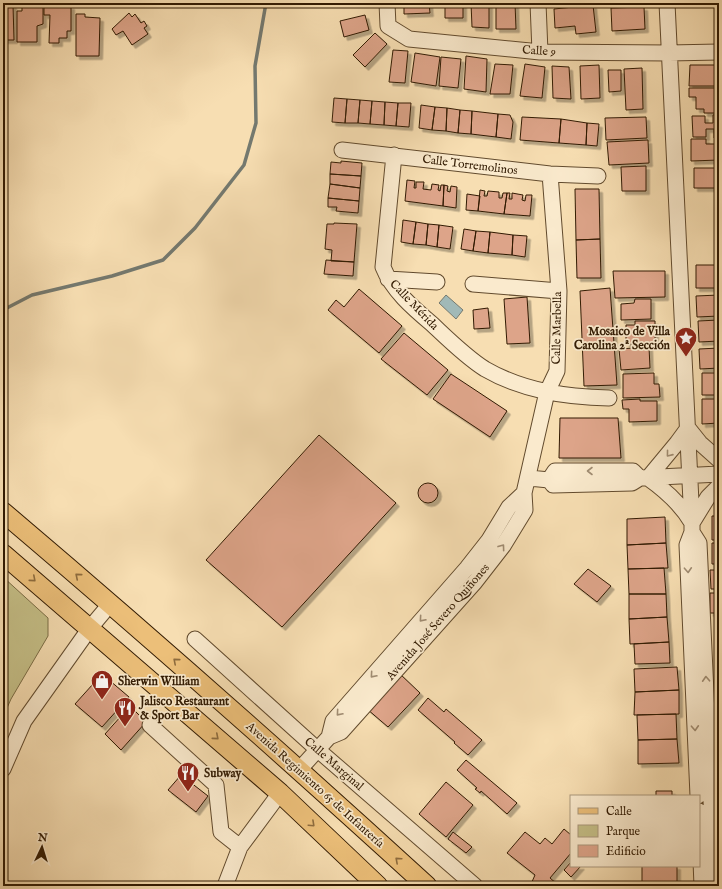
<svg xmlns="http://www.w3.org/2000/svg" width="722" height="889" font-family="'IM FELL English',serif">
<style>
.green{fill:#c5bf87;stroke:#7b6c44}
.water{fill:#a1b9b7;stroke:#74796f}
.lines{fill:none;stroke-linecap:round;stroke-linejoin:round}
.stream{stroke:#74796f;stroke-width:3.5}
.building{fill:#dda489;stroke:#311a02;filter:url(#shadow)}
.minor-casing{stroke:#624b2e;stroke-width:17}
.major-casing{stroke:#311a02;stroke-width:21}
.minor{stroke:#faeacd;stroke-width:15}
.major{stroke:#ecbf79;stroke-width:19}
.oneway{stroke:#a08c72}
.oneway2{stroke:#8e6c3e}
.labels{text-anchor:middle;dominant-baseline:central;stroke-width:3.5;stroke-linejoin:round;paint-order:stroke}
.street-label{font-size:12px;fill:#311a02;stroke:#faeacd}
.poi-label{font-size:12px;font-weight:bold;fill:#311a02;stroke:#faeacd;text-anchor:start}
</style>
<defs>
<filter id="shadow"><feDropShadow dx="3.5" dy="3.5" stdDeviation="0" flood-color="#0004"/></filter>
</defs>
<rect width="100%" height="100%" fill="#f7deb2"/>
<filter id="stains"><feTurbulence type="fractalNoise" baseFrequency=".005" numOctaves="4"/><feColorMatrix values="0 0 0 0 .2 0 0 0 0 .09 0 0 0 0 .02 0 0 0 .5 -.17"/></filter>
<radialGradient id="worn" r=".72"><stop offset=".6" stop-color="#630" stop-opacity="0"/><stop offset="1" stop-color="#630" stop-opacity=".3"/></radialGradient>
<path class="green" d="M3 577 48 618V636L11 699 3 717Z"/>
<path class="water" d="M446 295 463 310 456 319 439 303Z"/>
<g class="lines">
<path class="stream" d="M3 310 32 295 112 276 163 260 195 228 244 165 256 123 255 66 266 3"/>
</g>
<path class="building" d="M404 3H429L430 13 404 14Z
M445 3H463V18H445Z
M471 3H489V28L472 27Z
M496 3H515L516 29H496Z
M55 4H67V6H71V31H67V38H59V43H49L50 15H44V7H55Z
M3 5H13L14 40H3Z
M593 5 596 32 576 34 575 26 555 28 554 9Z
M22 6H43V24L37 26V42H17V11H22Z
M644 7 645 29 612 31 611 8Z
M129 13 132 17 135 14 141 23 144 21 147 26 144 28 148 34 132 45 123 31 116 35 112 29Z
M76 14H85V17L100 18 99 56H76Z
M365 15 369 30 344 37 340 21Z
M375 33 387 44 365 67 353 55Z
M393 50 408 51 405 83 389 82Z
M415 53 440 57 436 86 411 82Z
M466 56 487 59 486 92 464 89Z
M441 57 461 59 458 88 439 86Z
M495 64 513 65 510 94H490Z
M525 64 545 67 542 98 520 96Z
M599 65 600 98 581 99 580 66Z
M690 65H719V86H689Z
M552 66 569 67 571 99 553 98Z
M642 68 643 109 626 110 624 69Z
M608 70H621V91L609 92Z
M689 88H719V110H715V113H704V109H696V97H689Z
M334 98 347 99 345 123 332 122Z
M347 99 360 100 358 123H345Z
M360 100 372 101 370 124 358 123Z
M372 101 385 102 384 125 370 124Z
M385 102 398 103 396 126 384 125Z
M398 103H411L409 127 396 126Z
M421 105 435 107 432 130 419 128Z
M435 107 447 108 446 131 432 130Z
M447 108 460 110 458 133 446 131Z
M460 110 472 111 471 134 458 133Z
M472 111 498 114 496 137 471 134Z
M498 114 510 115 513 122 511 139 496 137Z
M719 114V138H714V129H706V137H693L692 116H705V123H713V115Z
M522 117 561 119 559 143 520 140Z
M646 117 647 138 606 140 605 118Z
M561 119 587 123 586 145 559 143Z
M587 123 599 124 597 146 586 145Z
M691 139H706V144H719V160L691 161Z
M648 140 649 163 609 165 607 142Z
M341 161 362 163 361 176 330 174 331 162 341 163Z
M646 166V191H622L621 167Z
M694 168H719V188H694Z
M330 174 361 176 360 188 330 184Z
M407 180 415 181 414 188H416V182H424L423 189 431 190 432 184 439 185 438 190 440 191 441 185H444L443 206 405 201Z
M330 184 360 188 359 201 328 198Z
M444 185 448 186 447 191 450 192 451 186 457 187 456 208 443 206Z
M575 189H599L600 239 576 240Z
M480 190 485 191 484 196H487L488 191 499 192V198H502L503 193H507L504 214 478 211Z
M507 193H510L509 199H512V193L523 195 522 200 525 201 526 195H532L530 216 504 214Z
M467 194 480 196 478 211 466 210Z
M328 198 359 201 358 213 336 211 337 207H328Z
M403 220 416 222 413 244 401 242Z
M416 222 428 224 426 245 413 244Z
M334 223 357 224 354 262 331 261 332 250 325 249 327 224H334Z
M428 224 439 225 437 247 426 245Z
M439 225 453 227 450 249 437 247Z
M464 229 476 231 473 251 461 249Z
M476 231 490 232 488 253 473 251Z
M490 232 513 235 512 255 488 253Z
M513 235 527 236 525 257 512 255Z
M600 239 601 278H577L576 240Z
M326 260 354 262 353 276 324 274Z
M696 265H719V288H696Z
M613 271H665V297L615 298Z
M610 288 617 385 584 386 580 291Z
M359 289 402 326 379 353 328 310 336 300 344 307Z
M719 295V316L697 317 696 296Z
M527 297 530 343 507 344 504 299Z
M635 299H651V319L621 320V304L634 303Z
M488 308 490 328 474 329 473 310Z
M719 320V341L699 342 698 321Z
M635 321H655V344H626V325H635Z
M404 333 448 370 427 395 381 359Z
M649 347 650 368 621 370 619 349Z
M719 348V368L700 369 699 349Z
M654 373V384H659L660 397 623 398V374Z
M702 373H719V395H702Z
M451 374 507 411 490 437 433 399Z
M640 399V401H657V421L629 422V409H623L622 400Z
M702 399H719V423L702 424Z
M560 418H618L621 458H559Z
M319 435 396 503 282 627 206 560Z
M418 493a10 10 0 1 1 20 0a10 10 0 1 1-20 0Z
M712 516H719V540H712Z
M665 517 666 543 627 545V519Z
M666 543 668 568 628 569 627 545Z
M712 543H719V564H712Z
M664 568 666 594H629L628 569Z
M588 569 611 586 597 602 574 584Z
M710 570H719V589H711Z
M710 593H719V613H710Z
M629 594H666L667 617 629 619Z
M715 616H719V637H716Z
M667 617 669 642 630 644 629 619Z
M716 640H719V661H716Z
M669 642 670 663 635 664 634 644Z
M716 664H719V684H716Z
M677 667 679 690 635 692 634 669Z
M399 673 420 693 388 727 367 709Z
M102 674 129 697 102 727 75 704Z
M679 690V714L634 715 635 692Z
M428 698 444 712 446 709 482 740 468 755 454 743 455 742 418 710Z
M130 706 146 722 121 750 105 734Z
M676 714 677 739 638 740 637 715Z
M677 739 679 763 638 764V740Z
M466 760 517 803 507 814 481 791 480 793 475 789 477 788 457 770Z
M181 775 208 796 196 812 168 790Z
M446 782 473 805 446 837 419 814Z
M656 791H672V796H681H656Z
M564 829 571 835V853L550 878 557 884 555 886H533L531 884 535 875 507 853 525 832 540 844 545 838 552 844Z
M453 832 472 847 466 853 448 839Z
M571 862V866H581L571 877 564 870Z
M642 866H677V882L642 883Z"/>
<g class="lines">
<g class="minor-casing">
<path id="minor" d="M387 3 388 26 409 39 540 52 669 53 719 52
M538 3 540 52
M667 3 692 523V532L687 545 698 796
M342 150 550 174 598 176
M394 155 383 267C392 290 413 308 432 324 449 340 466 357 485 369 523 391 566 397 609 398
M388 279 437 282
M473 284 559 291
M719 460 700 443 688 428 677 443 648 478C665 490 681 504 692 523L708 497 719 486
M529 478 549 480 553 485 632 483 640 478 719 474
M549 480 555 471H633L640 478
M692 532 699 543 715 886
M195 639 318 750 475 886
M150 725 216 785 221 832 240 847
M329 737 333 721 467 568 489 540 509 507 524 493
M3 769 24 721 90 628 111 603
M299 770 329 737 341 732 475 582 503 546 525 510 524 493 547 392 557 371 559 291 550 174
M699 811 702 886
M225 886 240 847 280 793"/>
</g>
<g class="major-casing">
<path id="major" d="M3 512C147 634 288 759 427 886
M3 554 280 793 378 886"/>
</g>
<use href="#minor" class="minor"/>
<use href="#major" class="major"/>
</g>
<defs><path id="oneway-chevron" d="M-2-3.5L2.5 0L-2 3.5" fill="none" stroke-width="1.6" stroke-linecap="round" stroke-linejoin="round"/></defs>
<g class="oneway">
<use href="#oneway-chevron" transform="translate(669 454) rotate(129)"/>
<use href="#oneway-chevron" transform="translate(590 471) rotate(180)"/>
<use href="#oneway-chevron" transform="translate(502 547) rotate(-54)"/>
<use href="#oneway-chevron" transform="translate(688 570) rotate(87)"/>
<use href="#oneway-chevron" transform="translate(422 619) rotate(131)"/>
<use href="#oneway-chevron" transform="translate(373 675) rotate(131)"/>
<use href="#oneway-chevron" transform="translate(706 679) rotate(-93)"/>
<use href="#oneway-chevron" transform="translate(339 713) rotate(131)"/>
<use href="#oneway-chevron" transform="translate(695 728) rotate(87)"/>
</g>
<g class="oneway2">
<use href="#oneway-chevron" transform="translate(78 576) rotate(-140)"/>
<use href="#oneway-chevron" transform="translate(33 579) rotate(41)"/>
<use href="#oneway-chevron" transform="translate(176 661) rotate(-139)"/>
<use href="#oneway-chevron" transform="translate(216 737) rotate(41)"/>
<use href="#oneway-chevron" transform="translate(312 824) rotate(43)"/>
<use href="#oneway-chevron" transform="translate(398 860) rotate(-138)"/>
</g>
<defs>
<g id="sight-pin" transform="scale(1.15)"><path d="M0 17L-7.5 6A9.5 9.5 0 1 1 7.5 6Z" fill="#8f2418" stroke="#faeacd"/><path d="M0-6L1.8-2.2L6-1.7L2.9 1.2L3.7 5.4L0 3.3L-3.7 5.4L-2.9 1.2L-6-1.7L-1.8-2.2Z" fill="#fff"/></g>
<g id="shop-pin" transform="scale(1.15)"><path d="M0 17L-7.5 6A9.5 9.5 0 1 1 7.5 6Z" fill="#8f2418" stroke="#faeacd"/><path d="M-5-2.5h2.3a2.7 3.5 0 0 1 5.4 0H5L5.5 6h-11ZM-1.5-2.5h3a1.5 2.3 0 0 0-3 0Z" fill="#fff"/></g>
<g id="restaurant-pin" transform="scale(1.15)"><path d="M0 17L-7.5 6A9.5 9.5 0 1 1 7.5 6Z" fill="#8f2418" stroke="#faeacd"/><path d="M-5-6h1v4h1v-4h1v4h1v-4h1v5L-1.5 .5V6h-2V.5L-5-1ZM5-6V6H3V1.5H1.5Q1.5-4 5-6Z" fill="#fff"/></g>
</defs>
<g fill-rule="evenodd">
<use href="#sight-pin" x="686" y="338"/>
<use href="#shop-pin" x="102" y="681"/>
<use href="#restaurant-pin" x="125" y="708"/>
<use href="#restaurant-pin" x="188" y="773"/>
</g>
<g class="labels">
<g class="street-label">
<text transform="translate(539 51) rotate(3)">Calle 9</text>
<text transform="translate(470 165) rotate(7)">Calle Torremolinos</text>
<text transform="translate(414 305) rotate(46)">Calle Mérida</text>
<text transform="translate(557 328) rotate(-89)">Calle Marbella</text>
<text transform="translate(438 622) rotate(-49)">Avenida José Severo Quiñones</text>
<text transform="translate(334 764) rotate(41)">Calle Marginal</text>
<text transform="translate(315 785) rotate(42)">Avenida Regimiento 65 de Infantería</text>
</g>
<g class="poi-label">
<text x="670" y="331" text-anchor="end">Mosaico de Villa<tspan x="670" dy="14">Carolina 2ª Sección</tspan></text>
<text x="118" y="681">Sherwin William</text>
<text x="140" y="701">Jalisco Restaurant<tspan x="140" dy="14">&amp; Sport Bar</tspan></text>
<text x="204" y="773">Subway</text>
</g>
</g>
<rect width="722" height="889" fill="none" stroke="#f7deb2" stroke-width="16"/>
<rect x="4" y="4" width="714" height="881" fill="none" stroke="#311a02" stroke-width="2"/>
<rect x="8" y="8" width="706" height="873" fill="none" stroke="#311a02"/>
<rect x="570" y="795" width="130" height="72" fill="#faeacd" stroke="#aa977c"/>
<rect x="578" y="808" width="20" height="6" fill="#ecbf79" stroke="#aa977c"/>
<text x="606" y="815" font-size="12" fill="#311a02">Calle</text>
<rect x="578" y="825" width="20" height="12" fill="#c5bf87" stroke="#aa977c"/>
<text x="606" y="835" font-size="12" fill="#311a02">Parque</text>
<rect x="578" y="845" width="20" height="12" fill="#dda489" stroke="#aa977c"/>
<text x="606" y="855" font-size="12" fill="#311a02">Edificio</text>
<g transform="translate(42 847) rotate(4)" stroke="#faeacd" stroke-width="3" paint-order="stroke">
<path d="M0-3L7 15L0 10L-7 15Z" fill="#311a02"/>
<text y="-6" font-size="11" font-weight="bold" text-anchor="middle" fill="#311a02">N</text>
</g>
<rect width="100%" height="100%" filter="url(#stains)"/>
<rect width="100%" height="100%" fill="url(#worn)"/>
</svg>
